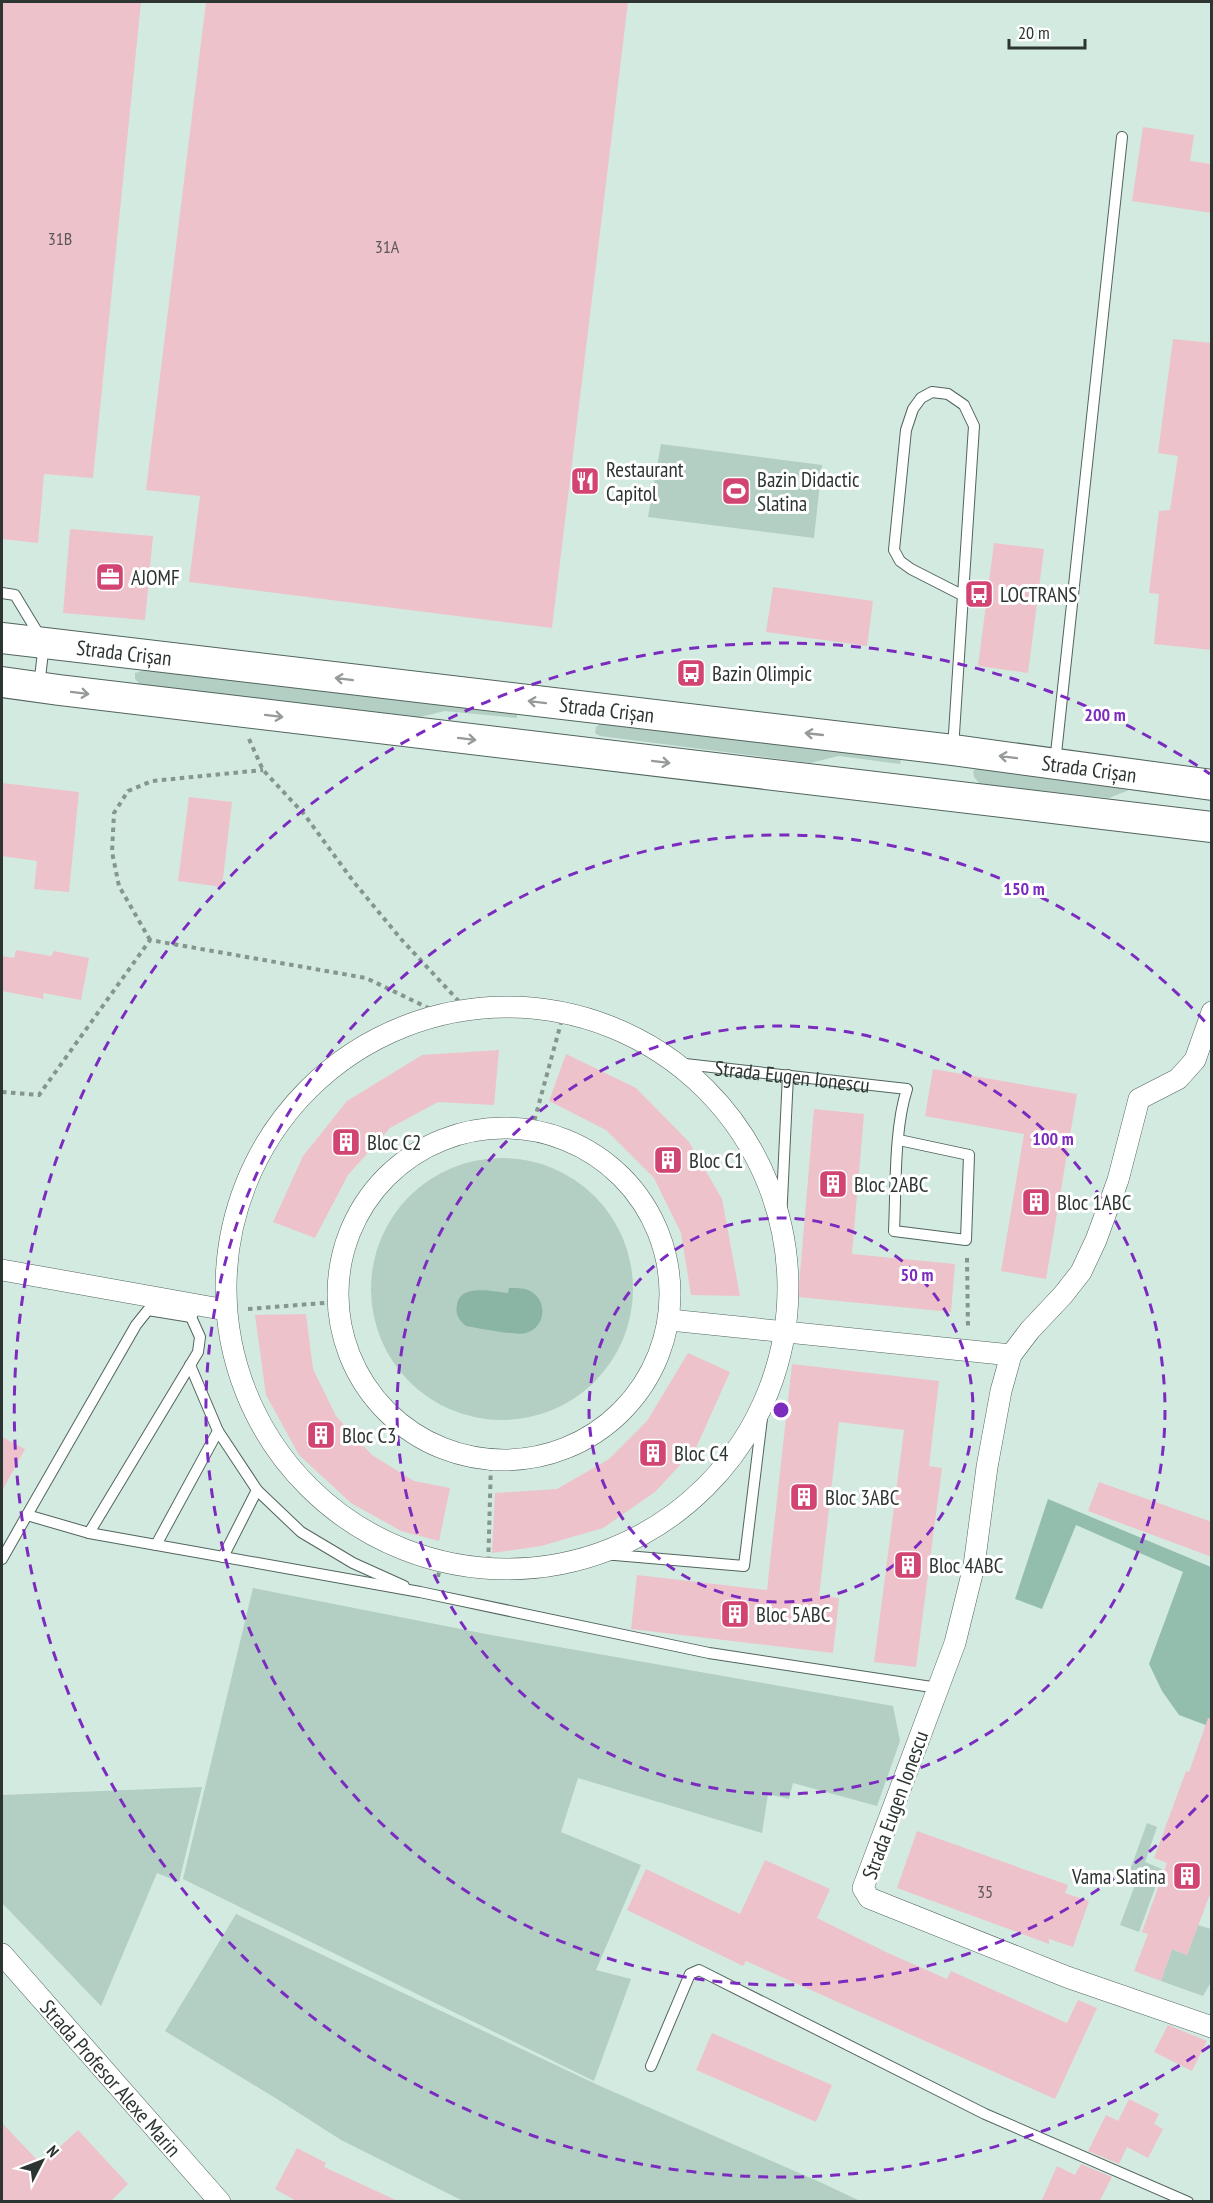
<svg xmlns="http://www.w3.org/2000/svg" width="1213" height="2203" font-family="'PT Sans Narrow',sans-serif">
<style>
.green{fill:#b3cec3}
.forest{fill:#93beae}
.water{fill:#8ab4a4}
.building{fill:#eec2cb}
.lines{fill:none;stroke-linecap:round;stroke-linejoin:round}
.service-casing{stroke:#51655d;stroke-width:12}
.minor-casing{stroke:#51655d;stroke-width:22}
.secondary-casing{stroke:#51655d;stroke-width:32}
.path{stroke:#85968f;stroke-width:4;stroke-dasharray:4.5 4.5;stroke-linecap:butt}
.service{stroke:#fff;stroke-width:10}
.minor{stroke:#fff;stroke-width:21}
.secondary{stroke:#fff;stroke-width:30}
.oneway{stroke:#969a98}
.ring{fill:none;stroke:#7b2cbf;stroke-width:3;stroke-dasharray:10 8}
.labels{text-anchor:middle;dominant-baseline:central;stroke-width:6;stroke-linejoin:round;paint-order:stroke}
.number-label{font-size:18px;fill:#5c5858}
.poi-label{font-size:21px;fill:#2c3531;stroke:#fff;text-anchor:start}
.street-label{font-size:21px;fill:#2c3531;stroke:#fff}
.centre{fill:#7b2cbf;stroke:#fff;stroke-width:3}
.ring-label{font-size:18px;text-anchor:middle;font-weight:bold;fill:#7b2cbf;stroke:#fff;stroke-width:6;stroke-linejoin:round;paint-order:stroke}
</style>
<rect width="100%" height="100%" fill="#d3eae1"/>
<path class="green" d="M661 444 822 465 814 538 648 517Z
M145 670 517 714V718L445 711 420 717 141 685 135 679V673Z
M600 724 901 759 900 764 839 756 810 763 600 736 595 733 596 727Z
M977 768 1181 793 1180 797 1129 790 1109 798 980 784 974 777 973 771Z
M371 1289a131 131 0 1 1 262 0a131 131 0 1 1-262 0Z
M253 1588 491 1635 893 1706 900 1741 877 1806 793 1783 789 1799 768 1794 762 1833 578 1778 561 1832 641 1865 596 1970 631 1979 594 2081 183 1879Z
M202 1787 179 1882 157 1873 101 2006 2 1903V1795Z
M1147 1823 1157 1827 1145 1862 1162 1869 1139 1932 1120 1925 1138 1877 1129 1873Z
M236 1914 600 2086 822 2183 860 2201H463L341 2140 277 2099 165 2031Z
M1198 1925 1211 1929V1982L1203 1996 1161 1981 1172 1949 1187 1955Z"/>
<path class="forest" d="M1048 1499 1211 1567V1727L1179 1715 1162 1691 1149 1664 1183 1572 1076 1525 1042 1609 1015 1599Z"/>
<path class="water" d="M509 1288C515 1288 523 1288 528 1290 548 1298 547 1327 526 1333 516 1336 479 1328 466 1326 459 1320 455 1314 457 1305 460 1283 493 1292 508 1293Z"/>
<path class="building" d="M2 2H141L93 478 44 474 38 543 2 539Z
M206 2H628L552 628 189 582 200 496 146 490Z
M1143 127 1194 135 1190 161 1212 164V213L1132 201Z
M1173 339 1212 343V650L1154 644 1159 594 1149 593 1159 511 1170 510 1178 456 1158 453Z
M70 529 153 536 145 620 63 613Z
M994 543 1044 549 1028 673 978 666Z
M773 587 873 601 867 646 766 632Z
M2 783 79 792 69 892 34 889 37 861 2 856Z
M189 797 232 802 222 887 178 881Z
M16 950 51 956 54 951 89 958 81 1000 43 993 44 999 2 991V956L14 958Z
M499 1050 494 1105 438 1102 390 1128 348 1175 315 1238 273 1222 303 1156 347 1101 422 1055Z
M566 1054 636 1088 689 1142 722 1199 740 1296 691 1295 681 1233 654 1178 606 1130 549 1101Z
M933 1069 1077 1094 1046 1279 1001 1271 1024 1134 925 1116Z
M814 1109 864 1114 852 1254 955 1264 951 1312 798 1297Z
M306 1314 313 1369 336 1416 372 1455 414 1481 450 1488 439 1541 401 1531 351 1503 299 1455 266 1395 255 1315Z
M688 1353 730 1372 696 1448 655 1492 603 1528 541 1546 492 1553 495 1493 557 1489 609 1459 647 1421Z
M792 1364 939 1381 929 1466 942 1468 916 1667 874 1662 904 1430 839 1422 819 1596 839 1598 833 1653 631 1629 637 1575 767 1590Z
M2 1437 25 1449 2 1491Z
M1099 1482 1212 1522V1557L1088 1511Z
M1208 1718 1212 1719V1889L1187 1955 1172 1949 1161 1981 1134 1971 1148 1934 1142 1932 1167 1863 1154 1858 1186 1771 1189 1772Z
M917 1831 1068 1885 1065 1893 1089 1901 1073 1947 1049 1939V1944L897 1888Z
M765 1860 830 1889 817 1918 888 1953 947 1979 951 1971 1067 2023 1078 2000 1097 2008 1055 2099 746 1961 743 1966 627 1910 646 1869 740 1914Z
M1168 2025 1207 2041 1192 2071 1154 2052Z
M712 2033 832 2085 816 2122 696 2070Z
M1129 2099 1159 2114 1154 2124 1163 2129 1148 2158 1127 2147 1119 2164 1088 2151 1106 2115 1118 2121Z
M2 2123 41 2164 78 2130 128 2184 110 2202H2Z
M297 2148 326 2163 324 2167 400 2202H298L275 2189Z
M1081 2164 1112 2177 1099 2202H1041L1057 2166 1075 2175Z"/>
<g class="lines">
<g class="service-casing">
<g id="service">
<path d="M2 593 15 595 44 643 39 687"/>
<path d="M953 749 974 426 964 405 948 394 932 392 921 398 913 409 906 430 894 550 900 561 911 569 962 595"/>
<path d="M1055 763 1122 137"/>
<path id="s1" d="M676 1063 907 1089C894 1129 896 1188 894 1231L966 1240 969 1155 899 1140"/>
<path d="M781 1221 788 1075"/>
<path d="M198 1305 191 1317 148 1310 136 1325 27 1515 89 1533 420 1592 709 1653 938 1688"/>
<path d="M218 1431 257 1490 223 1557"/>
<path d="M257 1490 301 1532 353 1563 404 1586"/>
<path d="M89 1533 198 1352 200 1337 191 1317"/>
<path d="M156 1545 218 1431 190 1365"/>
<path d="M603 1554 744 1566 763 1410"/>
<path d="M2 1559 27 1515"/>
<path d="M651 2066 690 1974 699 1970 985 2114 1188 2202"/>
</g>
</g>
<g class="minor-casing">
<g id="minor">
<circle cx="507" cy="1288" r="281"/>
<path d="M1212 1012 1195 1060 1178 1079 1139 1099 1118 1180 1096 1240 1081 1272 1063 1295 1030 1330 1011 1355 1001 1391 987 1467 974 1566 955 1643 863 1888 869 1898 1067 1977 1212 2027"/>
<circle cx="504" cy="1294" r="166"/>
<path d="M2 1270 226 1310"/>
<path d="M670 1320 1011 1355"/>
<path id="s2" d="M2 1954 220 2202"/>
</g>
</g>
<g class="secondary-casing">
<g id="secondary">
<path id="s3" d="M2 638 953 750 1212 785"/>
<path d="M2 682 59 690 1212 827"/>
</g>
</g>
<path class="path" d="M249 739 263 770 304 814 353 881 401 939 466 1009
M150 940 119 886 112 852 114 813 128 791 152 781 263 770
M2 1092 39 1095 150 940 366 978 441 1014
M532 1129 564 1012
M967 1258 968 1329
M248 1309 336 1302
M488 1570 491 1462
M438 1577 441 1561"/>
<use href="#service" class="service"/>
<use href="#minor" class="minor"/>
<use href="#secondary" class="secondary"/>
</g>
<defs><path id="oneway-shaft" d="M-6 0H5M1.5-3L5.5 0L1.5 3" fill="none" stroke-width="1.6" stroke-linecap="round" stroke-linejoin="round" transform="scale(1.5)"/></defs>
<g class="oneway">
<use href="#oneway-shaft" transform="translate(344 679) rotate(-173)"/>
<use href="#oneway-shaft" transform="translate(80 693) rotate(7)"/>
<use href="#oneway-shaft" transform="translate(537 702) rotate(-173)"/>
<use href="#oneway-shaft" transform="translate(274 716) rotate(7)"/>
<use href="#oneway-shaft" transform="translate(814 734) rotate(-174)"/>
<use href="#oneway-shaft" transform="translate(467 739) rotate(7)"/>
<use href="#oneway-shaft" transform="translate(1008 757) rotate(-173)"/>
<use href="#oneway-shaft" transform="translate(661 762) rotate(7)"/>
</g>
<g class="ring">
<circle cx="781" cy="1410" r="192"/>
<circle cx="781" cy="1410" r="384"/>
<path d="M1208 1795A575 575 0 1 1 1208 1025"/>
<path d="M1210 2046A767 767 0 1 1 1210 774"/>
</g>
<defs>
<g id="restaurant-square" transform="scale(1.5)"><rect x="-9" y="-9" width="18" height="18" rx="4" fill="#d24471" stroke="#fff"/><path d="M-5-6h1v4h1v-4h1v4h1v-4h1v5L-1.5 .5V6h-2V.5L-5-1ZM5-6V6H3V1.5H1.5Q1.5-4 5-6Z" fill="#fff"/></g>
<g id="stadium-square" transform="scale(1.5)"><rect x="-9" y="-9" width="18" height="18" rx="4" fill="#d24471" stroke="#fff"/><path d="M0-5a6.5 5 0 1 0 0 10a6.5 5 0 1 0 0-10ZM-3.5-1.8h7v3.6h-7Z" fill="#fff"/></g>
<g id="office-square" transform="scale(1.5)"><rect x="-9" y="-9" width="18" height="18" rx="4" fill="#d24471" stroke="#fff"/><path d="M-6-3h4V-5.5h4V-3h4V5H-6ZM-1-4.5V-3h2v-1.5ZM-6 0V1H6V0Z" fill="#fff"/></g>
<g id="bus-square" transform="scale(1.5)"><rect x="-9" y="-9" width="18" height="18" rx="4" fill="#d24471" stroke="#fff"/><path d="M-5-6H5V4H4V6H2V4H-2V6H-4V4H-5ZM-3.5-4V0h7V-4ZM-3.5 1.2v1.5H-2V1.2ZM2 1.2v1.5H3.5V1.2Z" fill="#fff"/></g>
<g id="building-square" transform="scale(1.5)"><rect x="-9" y="-9" width="18" height="18" rx="4" fill="#d24471" stroke="#fff"/><path d="M-4-6H4V6H1V3H-1V6H-4ZM-2.5-4.3h1.7v1.8h-1.7ZM.8-4.3h1.7v1.8H.8ZM-2.5-1h1.7V.8h-1.7ZM.8-1h1.7V.8H.8Z" fill="#fff"/></g>
</defs>
<g fill-rule="evenodd">
<use href="#restaurant-square" x="585" y="481"/>
<use href="#stadium-square" x="736" y="491"/>
<use href="#office-square" x="110" y="577"/>
<use href="#bus-square" x="979" y="594"/>
<use href="#bus-square" x="691" y="673"/>
<use href="#building-square" x="346" y="1142"/>
<use href="#building-square" x="668" y="1160"/>
<use href="#building-square" x="833" y="1184"/>
<use href="#building-square" x="1036" y="1202"/>
<use href="#building-square" x="321" y="1435"/>
<use href="#building-square" x="653" y="1453"/>
<use href="#building-square" x="804" y="1497"/>
<use href="#building-square" x="908" y="1565"/>
<use href="#building-square" x="735" y="1614"/>
<use href="#building-square" x="1187" y="1876"/>
</g>
<g class="labels">
<g class="number-label">
<text x="60" y="238">31B</text>
<text x="387" y="246">31A</text>
<text x="985" y="1891">35</text>
</g>
<g class="poi-label">
<text x="606" y="469">Restaurant<tspan x="606" dy="24">Capitol</tspan></text>
<text x="757" y="479">Bazin Didactic<tspan x="757" dy="24">Slatina</tspan></text>
<text x="131" y="577">AJOMF</text>
<text x="1000" y="594">LOCTRANS</text>
<text x="712" y="673">Bazin Olimpic</text>
<text x="367" y="1142">Bloc C2</text>
<text x="689" y="1160">Bloc C1</text>
<text x="854" y="1184">Bloc 2ABC</text>
<text x="1057" y="1202">Bloc 1ABC</text>
<text x="342" y="1435">Bloc C3</text>
<text x="674" y="1453">Bloc C4</text>
<text x="825" y="1497">Bloc 3ABC</text>
<text x="929" y="1565">Bloc 4ABC</text>
<text x="756" y="1614">Bloc 5ABC</text>
<text x="1166" y="1876" text-anchor="end">Vama Slatina</text>
</g>
<g class="street-label">
<text stroke="none"><textPath href="#s3" startOffset="123">Strada Crișan</textPath></text>
<text stroke="none"><textPath href="#s3" startOffset="609">Strada Crișan</textPath></text>
<text stroke="none"><textPath href="#s3" startOffset="1095">Strada Crișan</textPath></text>
<text stroke="none"><textPath href="#s1" startOffset="117">Strada Eugen Ionescu</textPath></text>
<text transform="translate(895 1805) rotate(-70)">Strada Eugen Ionescu</text>
<text stroke="none"><textPath href="#s2" startOffset="165">Strada Profesor Alexe Marin</textPath></text>
</g>
</g>
<circle cx="781" cy="1410" r="9" class="centre"/>
<g class="ring-label">
<text x="1105" y="721">200 m</text>
<text x="1024" y="895">150 m</text>
<text x="1053" y="1145">100 m</text>
<text x="917" y="1281">50 m</text>
</g>
<rect width="1213" height="2203" fill="none" stroke="#2c3531" stroke-width="6"/>
<g transform="translate(42 2161) rotate(48)" stroke="#ffffff" stroke-width="4.5" paint-order="stroke">
<path d="M0-4.5L10 22L0 15L-10 22Z" fill="#2c3531"/>
<text y="-9" font-size="16" font-weight="bold" text-anchor="middle" fill="#2c3531">N</text>
</g>
<path d="M1009 39v9h76v-9" fill="none" stroke="#2c3531" stroke-width="3"/>
<text x="1018" y="39" font-size="18" fill="#2c3531" stroke="#ffffff" stroke-width="4.5" paint-order="stroke">20 m</text>
</svg>
